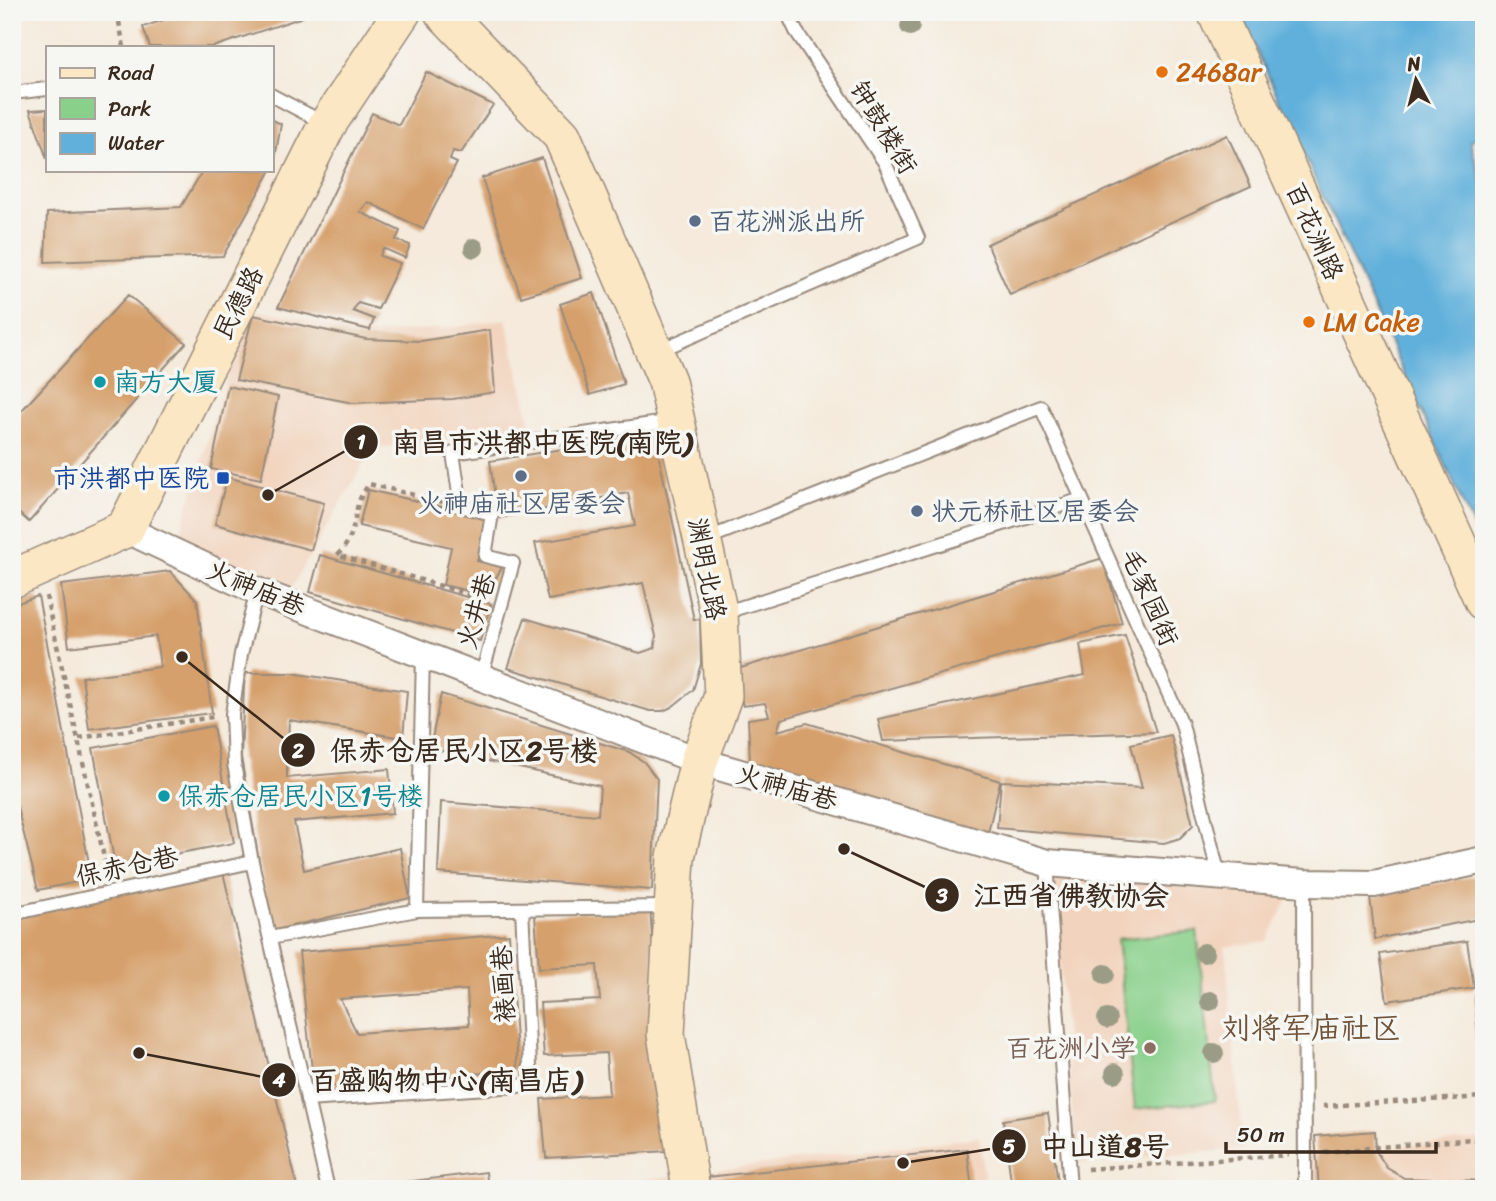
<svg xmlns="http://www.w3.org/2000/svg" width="1496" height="1201" font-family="Sriracha,'LXGW WenKai TC',sans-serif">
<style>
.built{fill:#f2d4be}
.green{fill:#89d08b;stroke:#627d54;stroke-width:2}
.water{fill:#60b0db;stroke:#4e6d7c;stroke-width:2}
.building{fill:#d6a06c;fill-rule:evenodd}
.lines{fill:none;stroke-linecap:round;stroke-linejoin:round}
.lane-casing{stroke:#988a7c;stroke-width:16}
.street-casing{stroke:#988a7c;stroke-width:30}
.secondary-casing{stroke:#988a7c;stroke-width:40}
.path{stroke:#988a7c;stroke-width:4.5;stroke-dasharray:5 5;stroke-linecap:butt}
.lane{stroke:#fff;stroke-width:12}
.street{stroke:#fff;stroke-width:26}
.secondary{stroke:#fbe7c3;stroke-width:37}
.tree{fill:#9b9c85}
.food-dot{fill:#e8710a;stroke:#f6f6f2;stroke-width:2.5}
.service-dot{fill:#5c6f8a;stroke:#f6f6f2;stroke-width:2.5}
.culture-dot{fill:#0f9aa8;stroke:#f6f6f2;stroke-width:2.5}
.transit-dot{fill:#1a4fb4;stroke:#f6f6f2;stroke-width:2.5}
.education-dot{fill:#8d6e63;stroke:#f6f6f2;stroke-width:2.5}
.labels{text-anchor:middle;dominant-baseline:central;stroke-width:7;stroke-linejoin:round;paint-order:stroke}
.food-label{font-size:26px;fill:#c56008;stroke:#f6f6f2;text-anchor:start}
.street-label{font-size:26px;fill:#3b2a1e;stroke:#f6f6f2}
.service-label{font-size:26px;fill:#4e5e75;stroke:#f6f6f2;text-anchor:start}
.culture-label{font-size:26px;fill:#0d838f;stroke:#f6f6f2;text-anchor:start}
.transit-label{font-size:26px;fill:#164399;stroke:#f6f6f2;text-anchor:end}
.education-label{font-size:26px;fill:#785e54;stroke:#f6f6f2;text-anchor:end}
.quarter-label{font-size:30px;fill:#715339;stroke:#f6f6f2}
.leader{fill:none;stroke:#3b2a1e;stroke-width:2.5}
.callout-dot{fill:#3b2a1e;stroke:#f6f6f2;stroke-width:2.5}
.mark-label{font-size:21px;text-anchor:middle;font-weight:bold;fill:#fff}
.callout-label{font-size:28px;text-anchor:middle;font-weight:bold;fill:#3b2a1e;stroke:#f6f6f2;stroke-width:7;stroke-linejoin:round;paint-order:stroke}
</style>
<rect width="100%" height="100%" fill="#f6f6f2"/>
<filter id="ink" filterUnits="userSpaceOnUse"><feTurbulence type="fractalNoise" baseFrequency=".0143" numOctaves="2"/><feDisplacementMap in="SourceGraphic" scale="14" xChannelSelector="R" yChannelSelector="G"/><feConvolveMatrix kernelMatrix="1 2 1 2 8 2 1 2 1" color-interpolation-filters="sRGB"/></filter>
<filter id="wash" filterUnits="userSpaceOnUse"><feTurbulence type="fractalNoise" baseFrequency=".00686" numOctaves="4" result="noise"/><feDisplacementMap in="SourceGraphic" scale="28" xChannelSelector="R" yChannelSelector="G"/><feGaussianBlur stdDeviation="1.57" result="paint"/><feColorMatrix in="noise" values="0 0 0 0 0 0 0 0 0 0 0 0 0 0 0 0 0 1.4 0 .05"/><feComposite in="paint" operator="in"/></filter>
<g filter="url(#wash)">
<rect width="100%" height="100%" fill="#f5eadb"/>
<path class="built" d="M258 311 376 334 455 327 506 319 531 426 372 449 290 590 178 541 246 313Z
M1053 873 1294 887 1267 941 1225 947 1243 1149 1076 1163Z
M979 1137 986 1189H626L625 1182Z
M1484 1139V1189H1309L1307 1155Z"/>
<path class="green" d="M1197 931 1215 1101 1135 1109 1117 939Z"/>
<path class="water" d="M1239 12H1484V134L1470 141 1484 189V550Z"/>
<g id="blocks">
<path class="building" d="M186 12H304L303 17 213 47H150L143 27Z
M426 72 493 105 461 153 453 151 450 160 457 163 423 229 368 202 360 212 400 231 396 240 410 245 405 258 383 248 380 256 400 263 378 309 358 303 353 311 374 319 370 330 278 307 372 113 399 125Z
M47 109V159L30 110Z
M271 119 281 124 274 164 271 169Z
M1227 135 1251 186 1010 295 987 244Z
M542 158 582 278 521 297 482 178Z
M203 170H271L223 256 45 262 47 213 181 207Z
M594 293 624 384 590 395 560 304Z
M128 295 186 343 29 522 12 507V421Z
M253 315 366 339 421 341 490 330 495 392 453 399 353 403 236 380Z
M228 386 278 397 261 479 211 469Z
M654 434 694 620 700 619 701 664 693 690 672 707 663 711H650L508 668 525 618 640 653 655 648 656 636 643 583 548 600 535 543 635 526 628 493 498 518 490 461Z
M227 477 324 503 311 550 215 524Z
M368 490 487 517 477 561 502 567 486 595 443 585 451 547 359 526Z
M320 555 491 604 480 641 310 592Z
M1103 558 1122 623 781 719 777 731 807 723 1000 781 988 833 760 775 750 761 748 719 769 716 765 703 743 706 734 670Z
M170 571 197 600 212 713 89 729 82 677 160 667 156 636 69 647 61 585Z
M38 596 92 879 38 890 12 787V605Z
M1125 635 1156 732 883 741 878 719 1085 675 1080 644Z
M246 673H292L407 691 403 738 289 720 287 771V778L389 769 393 813 294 822 304 870 400 848 410 898 275 930 267 908 241 757 244 686Z
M441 694 629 752 644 762 657 779 652 890 438 873 441 802 598 815 600 786 430 748Z
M213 726 234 843 115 865 93 748Z
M1171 735 1193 825 1180 838 1164 843 997 828 1001 781 1142 788 1131 744Z
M222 868 298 1189H12V918Z
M1484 874V918L1375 939 1370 897Z
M650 908 668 1151 546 1158 541 1099 609 1095 606 1053 544 1056 540 1003 600 1000 597 965 539 968 535 915Z
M509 934 518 1070 314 1088 299 952ZM467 990 469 1025 357 1033 340 999Z
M1467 941 1474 988 1387 1001 1380 954Z
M1484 994V1054H1479L1475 996Z
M1048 1113 1059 1189H1012L1003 1120Z
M1375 1131 1376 1151 1387 1168 1404 1178 1484 1181V1189H1319L1315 1136Z
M967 1149 972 1189H710L708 1177Z
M486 1172 488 1189H365V1187Z"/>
</g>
</g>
<g filter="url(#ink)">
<use href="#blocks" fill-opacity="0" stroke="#988a7c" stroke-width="2"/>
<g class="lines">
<g class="lane-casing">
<path id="lane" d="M12 93 47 89
M271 95 324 123
M658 351 918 238 885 163 796 31 787 12
M706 539 1041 407 1182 724 1219 876
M257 591 241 654 232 714 234 764 252 862 328 1189
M723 613 1082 499
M481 678 513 563 485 556 492 514 461 506 453 453 673 421
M1047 863 1070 1189
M1304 883 1305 1189
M417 910 423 655
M12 914 252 862
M270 938 417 910 669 907
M307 1100 531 1085 522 909"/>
</g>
<g class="street-casing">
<path id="street" d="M125 529 257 591 699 761 1047 863 1304 883 1374 884 1484 860"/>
</g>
<g class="secondary-casing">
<path id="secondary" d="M443 12 562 136 667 381 719 614 723 696 699 761 676 857 666 1034 691 1189
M1216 12 1484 602
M12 579 125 529 327 125 402 12"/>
</g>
<path class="path" d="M117 12 124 47
M443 502 369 484C365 490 360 497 358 504 353 524 354 540 337 555L485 599
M46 596 108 875
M79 738 213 717
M1323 1106 1484 1097
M1324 1152 1484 1138
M1087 1169 1288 1155"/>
<use href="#lane" class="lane"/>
<use href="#street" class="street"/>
<use href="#secondary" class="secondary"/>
</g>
<g class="tree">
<circle cx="910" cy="26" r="10"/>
<circle cx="474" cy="248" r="10"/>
<circle cx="1204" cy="953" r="10"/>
<circle cx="1105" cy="974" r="10"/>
<circle cx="1210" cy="1001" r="10"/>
<circle cx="1107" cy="1019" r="10"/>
<circle cx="1214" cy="1053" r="10"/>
<circle cx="1115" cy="1073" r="10"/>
</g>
</g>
<g class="food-dot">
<circle cx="1162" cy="72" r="7"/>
<circle cx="1309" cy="322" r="7"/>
</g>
<g class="service-dot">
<circle cx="695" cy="221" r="7"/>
<circle cx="521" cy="476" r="7"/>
<circle cx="917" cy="511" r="7"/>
</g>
<g class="culture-dot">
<circle cx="100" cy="382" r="7"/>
<circle cx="164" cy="796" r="7"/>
</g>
<rect class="transit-dot" x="216" y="471" width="14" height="14" rx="3.5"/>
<circle class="education-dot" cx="1150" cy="1048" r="7"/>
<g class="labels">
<g class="food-label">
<text x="1176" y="72">2468ar</text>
<text x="1323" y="322">LM Cake</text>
</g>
<g class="street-label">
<text transform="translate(884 127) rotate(59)">钟鼓楼街</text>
<text transform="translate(1315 231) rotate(66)">百花洲路</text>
<text transform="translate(238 303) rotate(-63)">民德路</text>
<text transform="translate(707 569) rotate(79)">渊明北路</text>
<text transform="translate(256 588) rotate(23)">火神庙巷</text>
<text transform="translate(1150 597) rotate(66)">毛家园街</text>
<text transform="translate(476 611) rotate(-74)">火井巷</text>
<text transform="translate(787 787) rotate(16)">火神庙巷</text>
<text transform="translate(127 866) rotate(-12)">保赤仓巷</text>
<text transform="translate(503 984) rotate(-93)">裱画巷</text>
</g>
<g class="service-label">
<text x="709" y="221">百花洲派出所</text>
<text x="521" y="503" text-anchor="middle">火神庙社区居委会</text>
<text x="931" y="511">状元桥社区居委会</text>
</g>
<g class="culture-label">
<text x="114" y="382">南方大厦</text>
<text x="178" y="796">保赤仓居民小区1号楼</text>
</g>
<g class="transit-label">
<text x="209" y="478">市洪都中医院</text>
</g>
<g class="education-label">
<text x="1136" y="1048">百花洲小学</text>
</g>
<g class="quarter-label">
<text x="1311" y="1028">刘将军庙社区</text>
</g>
</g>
<path class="leader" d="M268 495L361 442M182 657L298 750M844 849L942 895M139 1053L279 1080M903 1163L1009 1146"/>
<g class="callout-dot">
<circle cx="268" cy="495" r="7"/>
<circle cx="182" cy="657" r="7"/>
<circle cx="844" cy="849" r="7"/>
<circle cx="139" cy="1053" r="7"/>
<circle cx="903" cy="1163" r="7"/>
<circle cx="361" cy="442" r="18"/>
<circle cx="298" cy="750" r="18"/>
<circle cx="942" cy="895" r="18"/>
<circle cx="279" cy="1080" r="18"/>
<circle cx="1009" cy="1146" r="18"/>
</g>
<g class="mark-label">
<text x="361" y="449">1</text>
<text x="298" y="758">2</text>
<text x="942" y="903">3</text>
<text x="279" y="1087">4</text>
<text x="1009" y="1154">5</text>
</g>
<g class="callout-label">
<text x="542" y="452">南昌市洪都中医院(南院)</text>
<text x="464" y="760">保赤仓居民小区2号楼</text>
<text x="1071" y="905">江西省佛教协会</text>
<text x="446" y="1090">百盛购物中心(南昌店)</text>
<text x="1105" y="1156">中山道8号</text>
</g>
<rect width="1496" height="1201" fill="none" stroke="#f6f6f2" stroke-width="42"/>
<rect x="46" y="46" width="228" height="126" fill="#f6f6f2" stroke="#aba49d" stroke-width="2"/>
<rect x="60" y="68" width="35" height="10" fill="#fbe7c3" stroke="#aba49d" stroke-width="2"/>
<text x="108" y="80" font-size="21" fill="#3b2a1e">Road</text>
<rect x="60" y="98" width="35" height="21" fill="#89d08b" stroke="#aba49d" stroke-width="2"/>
<text x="108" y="116" font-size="21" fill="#3b2a1e">Park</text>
<rect x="60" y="133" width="35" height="21" fill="#60b0db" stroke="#aba49d" stroke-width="2"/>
<text x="108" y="150" font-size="21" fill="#3b2a1e">Water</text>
<g transform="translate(1416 80) rotate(353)" stroke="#f6f6f2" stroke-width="5" paint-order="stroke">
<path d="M0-5L12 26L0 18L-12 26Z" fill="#3b2a1e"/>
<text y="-10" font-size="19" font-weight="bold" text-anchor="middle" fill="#3b2a1e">N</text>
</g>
<path d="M1226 1142v10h210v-10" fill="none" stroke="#3b2a1e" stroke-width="3.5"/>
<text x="1237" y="1142" font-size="21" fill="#3b2a1e" stroke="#f6f6f2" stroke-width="5" paint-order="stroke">50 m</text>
</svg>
